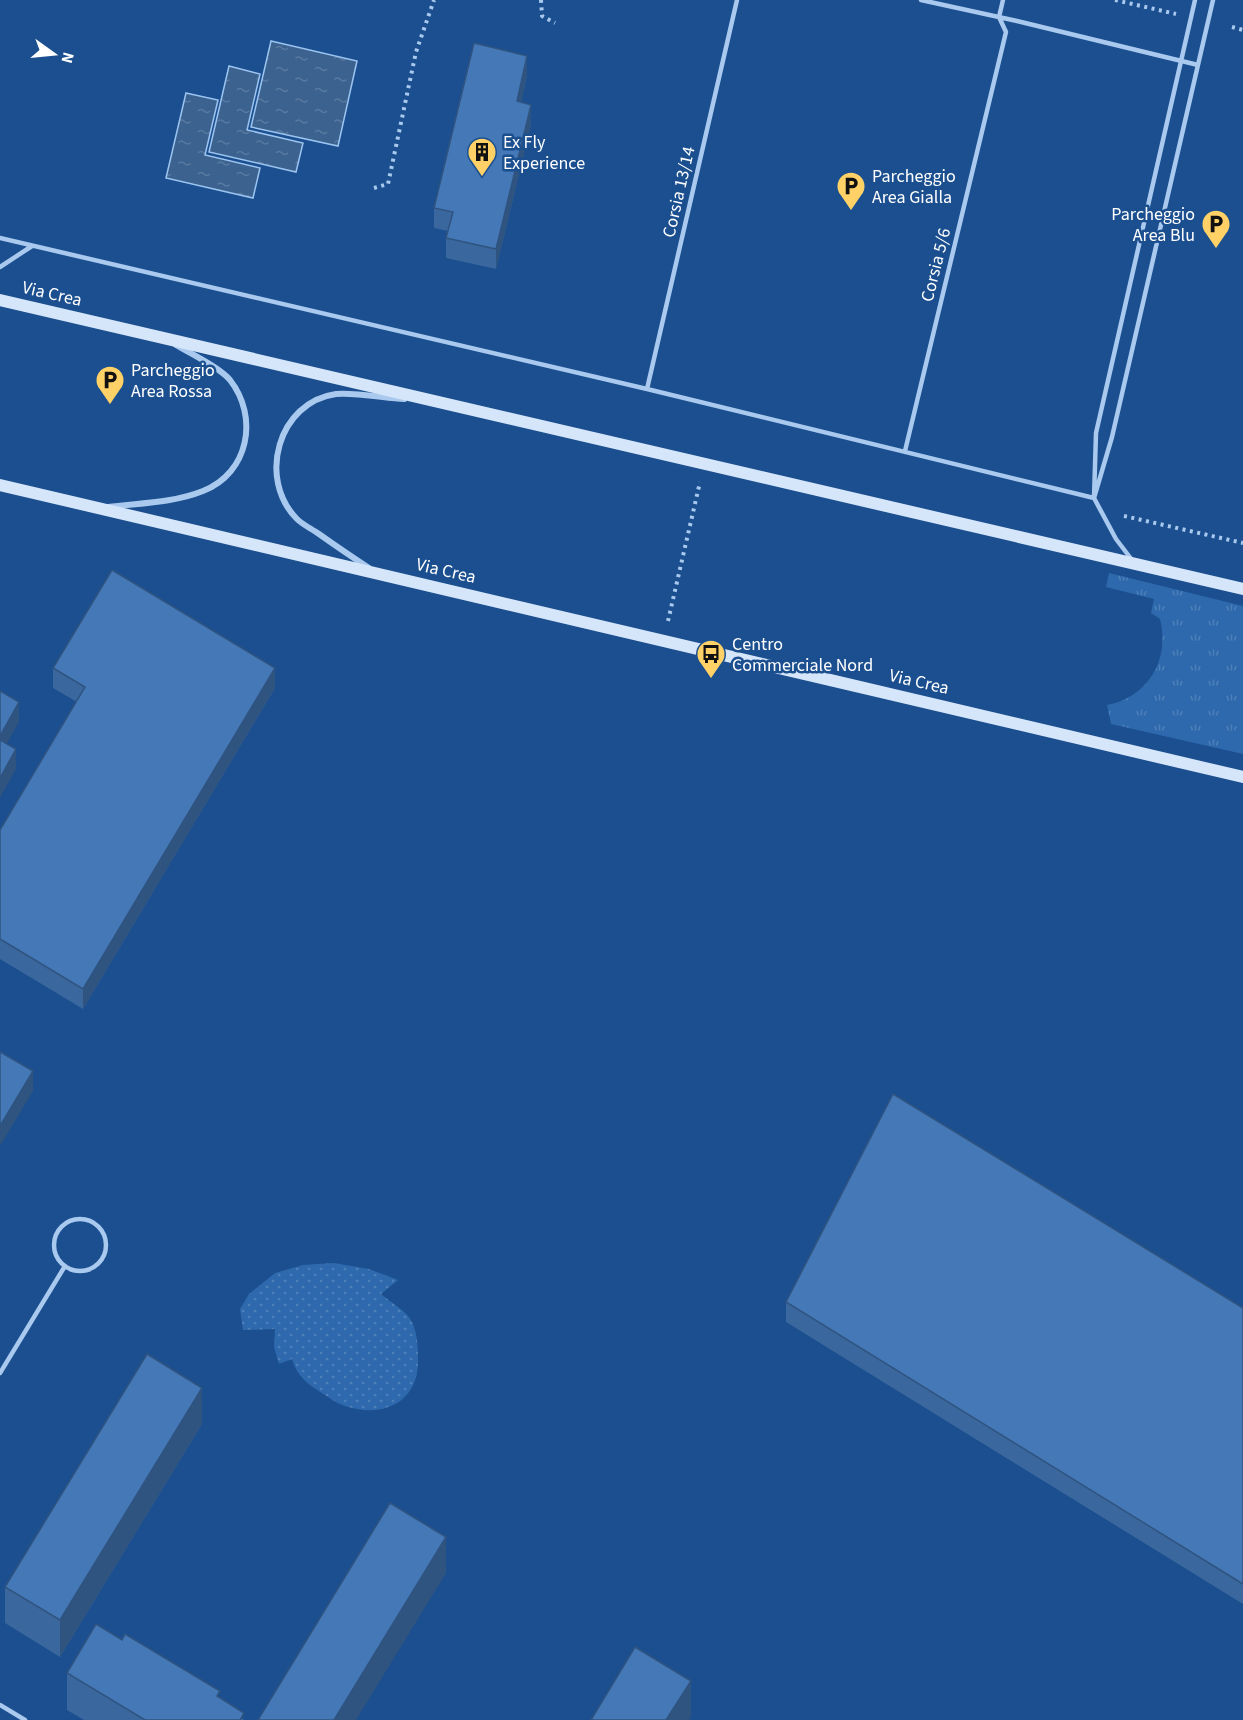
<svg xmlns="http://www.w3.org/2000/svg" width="1243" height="1720" font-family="'Source Sans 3',sans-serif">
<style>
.grass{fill:url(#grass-tufts)}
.park{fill:url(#park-dots)}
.water{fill:url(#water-ripples);stroke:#9cc4f0;stroke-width:1.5}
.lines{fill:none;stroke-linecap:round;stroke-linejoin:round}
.path{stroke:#a9c9ee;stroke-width:4;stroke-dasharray:3 4.5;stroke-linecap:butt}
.lane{stroke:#a9c9ee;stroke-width:4.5}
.street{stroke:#a9c9ee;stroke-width:6}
.secondary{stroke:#d6e6fa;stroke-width:12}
.wall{fill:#3a679d}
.shaded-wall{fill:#305480}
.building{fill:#4478b7;stroke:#305480;stroke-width:1.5}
.labels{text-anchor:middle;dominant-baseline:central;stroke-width:5;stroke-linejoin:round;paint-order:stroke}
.poi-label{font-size:18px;fill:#fff;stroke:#1b4f8f;text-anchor:start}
.street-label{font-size:18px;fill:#fff;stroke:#1b4f8f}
</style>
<defs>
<pattern id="grass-tufts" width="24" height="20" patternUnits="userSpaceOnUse" patternTransform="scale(1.5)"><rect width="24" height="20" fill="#2e69ad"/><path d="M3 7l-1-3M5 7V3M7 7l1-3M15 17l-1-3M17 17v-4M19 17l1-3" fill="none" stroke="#4d80b9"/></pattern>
<pattern id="park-dots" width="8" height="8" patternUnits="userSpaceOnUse" patternTransform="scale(1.5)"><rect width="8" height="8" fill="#2e69ad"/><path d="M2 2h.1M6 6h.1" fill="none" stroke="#4d80b9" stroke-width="1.8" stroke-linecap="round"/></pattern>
<pattern id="water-ripples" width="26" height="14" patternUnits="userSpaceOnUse" patternTransform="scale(1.5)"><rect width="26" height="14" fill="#3c6290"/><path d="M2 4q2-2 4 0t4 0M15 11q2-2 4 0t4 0" fill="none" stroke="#597aa1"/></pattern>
</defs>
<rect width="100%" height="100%" fill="#1b4f8f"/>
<path class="grass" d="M1109 573 1243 606V754L1111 724 1107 705C1149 697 1170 659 1160 619L1151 613 1154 599 1106 587Z"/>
<path class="park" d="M334 1263 369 1269 398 1280 381 1294C390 1302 407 1311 412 1322 417 1332 418 1346 418 1358 420 1401 384 1419 345 1406 338 1404 331 1399 325 1395 310 1386 297 1377 292 1359L279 1364 274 1347 275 1329 243 1330 240 1309 249 1294 275 1273 303 1265Z"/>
<path class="water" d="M271 41 357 61 338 146 251 127Z
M229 66 260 74 247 130 303 143 296 172 209 152Z
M186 93 218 100 205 155 260 168 253 198 166 178Z"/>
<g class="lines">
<path class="path" d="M541 0 542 16 555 23
M1115 0 1176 14
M1232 27 1243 30
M374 188 388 184 416 52 434 0
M1124 516 1243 543
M668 621 700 482"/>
<path class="lane" d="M921 0 1017 21 1198 65
M0 238 647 389 1094 498 1112 437 1213 0
M0 267 32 246
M647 389 737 0
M905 451 1006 32 999 17 1003 0
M1132 560 1116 539 1094 498 1096 433 1195 0
M54 1245a26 26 0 1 1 52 0a26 26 0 1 1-52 0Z
M0 1373 65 1266
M0 1705 25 1720"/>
<path class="street" d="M108 507C139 503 173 503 203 491 249 473 259 417 230 380 219 367 191 354 176 345
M369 568C352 557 336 546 319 534 312 529 303 525 297 519 257 479 278 402 336 394 352 392 386 398 404 399"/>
<path class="secondary" d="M0 300 1243 589
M0 485 1243 777"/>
</g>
<path class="wall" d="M527 76 521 102 531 125 496 269 446 258V238L448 231 434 228V208Z
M53 668 275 688 83 1009 0 959V830L77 702 53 688Z
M786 1302 1243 1308V1604L786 1322Z
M202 1424 60 1657 5 1623V1587Z
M67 1673 220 1698 244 1720H84L67 1710Z"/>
<path class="shaded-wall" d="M527 56V76L517 121V101Z
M531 105V125L496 269V249Z
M275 668V688L83 1009V989Z
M19 702V722L0 756V736Z
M16 749V769L0 798V778Z
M33 1071V1091L0 1146V1126Z
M202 1388V1424L60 1657V1620Z
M446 1537V1573L356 1720H334Z
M691 1681V1717L689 1720H666Z"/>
<path class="building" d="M474 43 527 56 517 101 531 105 496 249 446 238 453 212 434 208Z
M112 570 275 668 83 989 0 939V830L85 687 53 668Z
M0 691 19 702 0 736Z
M0 740 16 749 0 778Z
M0 1052 33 1071 0 1126Z
M893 1094 1243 1308V1584L786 1302Z
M147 1354 202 1388 60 1620 5 1587Z
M390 1503 446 1537 334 1720H258Z
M96 1624 122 1640 125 1634 220 1691 217 1696 244 1713 240 1720H145L67 1673Z
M635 1647 691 1681 666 1720H591Z"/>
<defs>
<g id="building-pin" transform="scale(1.5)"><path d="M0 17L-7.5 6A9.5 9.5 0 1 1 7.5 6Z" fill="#ffd166" stroke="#1b4f8f"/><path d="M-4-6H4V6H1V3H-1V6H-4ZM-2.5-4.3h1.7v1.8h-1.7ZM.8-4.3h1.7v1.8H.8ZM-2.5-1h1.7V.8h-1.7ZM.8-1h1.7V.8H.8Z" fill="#111"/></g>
<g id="parking-pin" transform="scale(1.5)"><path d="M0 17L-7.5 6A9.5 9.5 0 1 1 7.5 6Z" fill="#ffd166" stroke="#1b4f8f"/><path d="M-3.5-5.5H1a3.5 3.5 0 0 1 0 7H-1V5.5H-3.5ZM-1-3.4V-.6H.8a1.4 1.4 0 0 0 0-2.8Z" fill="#111"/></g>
<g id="bus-pin" transform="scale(1.5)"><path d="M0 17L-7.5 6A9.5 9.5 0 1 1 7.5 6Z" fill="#ffd166" stroke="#1b4f8f"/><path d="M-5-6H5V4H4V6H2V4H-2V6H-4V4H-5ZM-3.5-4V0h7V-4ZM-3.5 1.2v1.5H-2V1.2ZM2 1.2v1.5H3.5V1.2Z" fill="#111"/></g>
</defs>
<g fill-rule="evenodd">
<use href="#building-pin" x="482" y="152"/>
<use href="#parking-pin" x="851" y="186"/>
<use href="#parking-pin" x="1216" y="224"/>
<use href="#parking-pin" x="110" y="380"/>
<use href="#bus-pin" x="711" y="654"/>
</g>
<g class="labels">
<g class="poi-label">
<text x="503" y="142">Ex Fly<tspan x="503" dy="21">Experience</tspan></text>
<text x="872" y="176">Parcheggio<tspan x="872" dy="21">Area Gialla</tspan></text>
<text x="1195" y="214" text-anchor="end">Parcheggio<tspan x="1195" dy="21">Area Blu</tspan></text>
<text x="131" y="370">Parcheggio<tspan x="131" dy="21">Area Rossa</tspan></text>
<text x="732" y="644">Centro<tspan x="732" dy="21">Commerciale Nord</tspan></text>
</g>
<g class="street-label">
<text transform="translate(679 192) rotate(-77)">Corsia 13/14</text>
<text transform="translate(936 265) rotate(-76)">Corsia 5/6</text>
<text transform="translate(52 294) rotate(13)">Via Crea</text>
<text transform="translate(446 571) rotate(13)">Via Crea</text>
<text transform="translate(919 682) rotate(13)">Via Crea</text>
</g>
</g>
<g transform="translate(54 54) rotate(105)" stroke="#1b4f8f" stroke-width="4.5" paint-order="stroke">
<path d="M0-4.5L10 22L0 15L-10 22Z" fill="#ffffff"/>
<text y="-9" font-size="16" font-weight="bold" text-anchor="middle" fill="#ffffff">N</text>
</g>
</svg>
